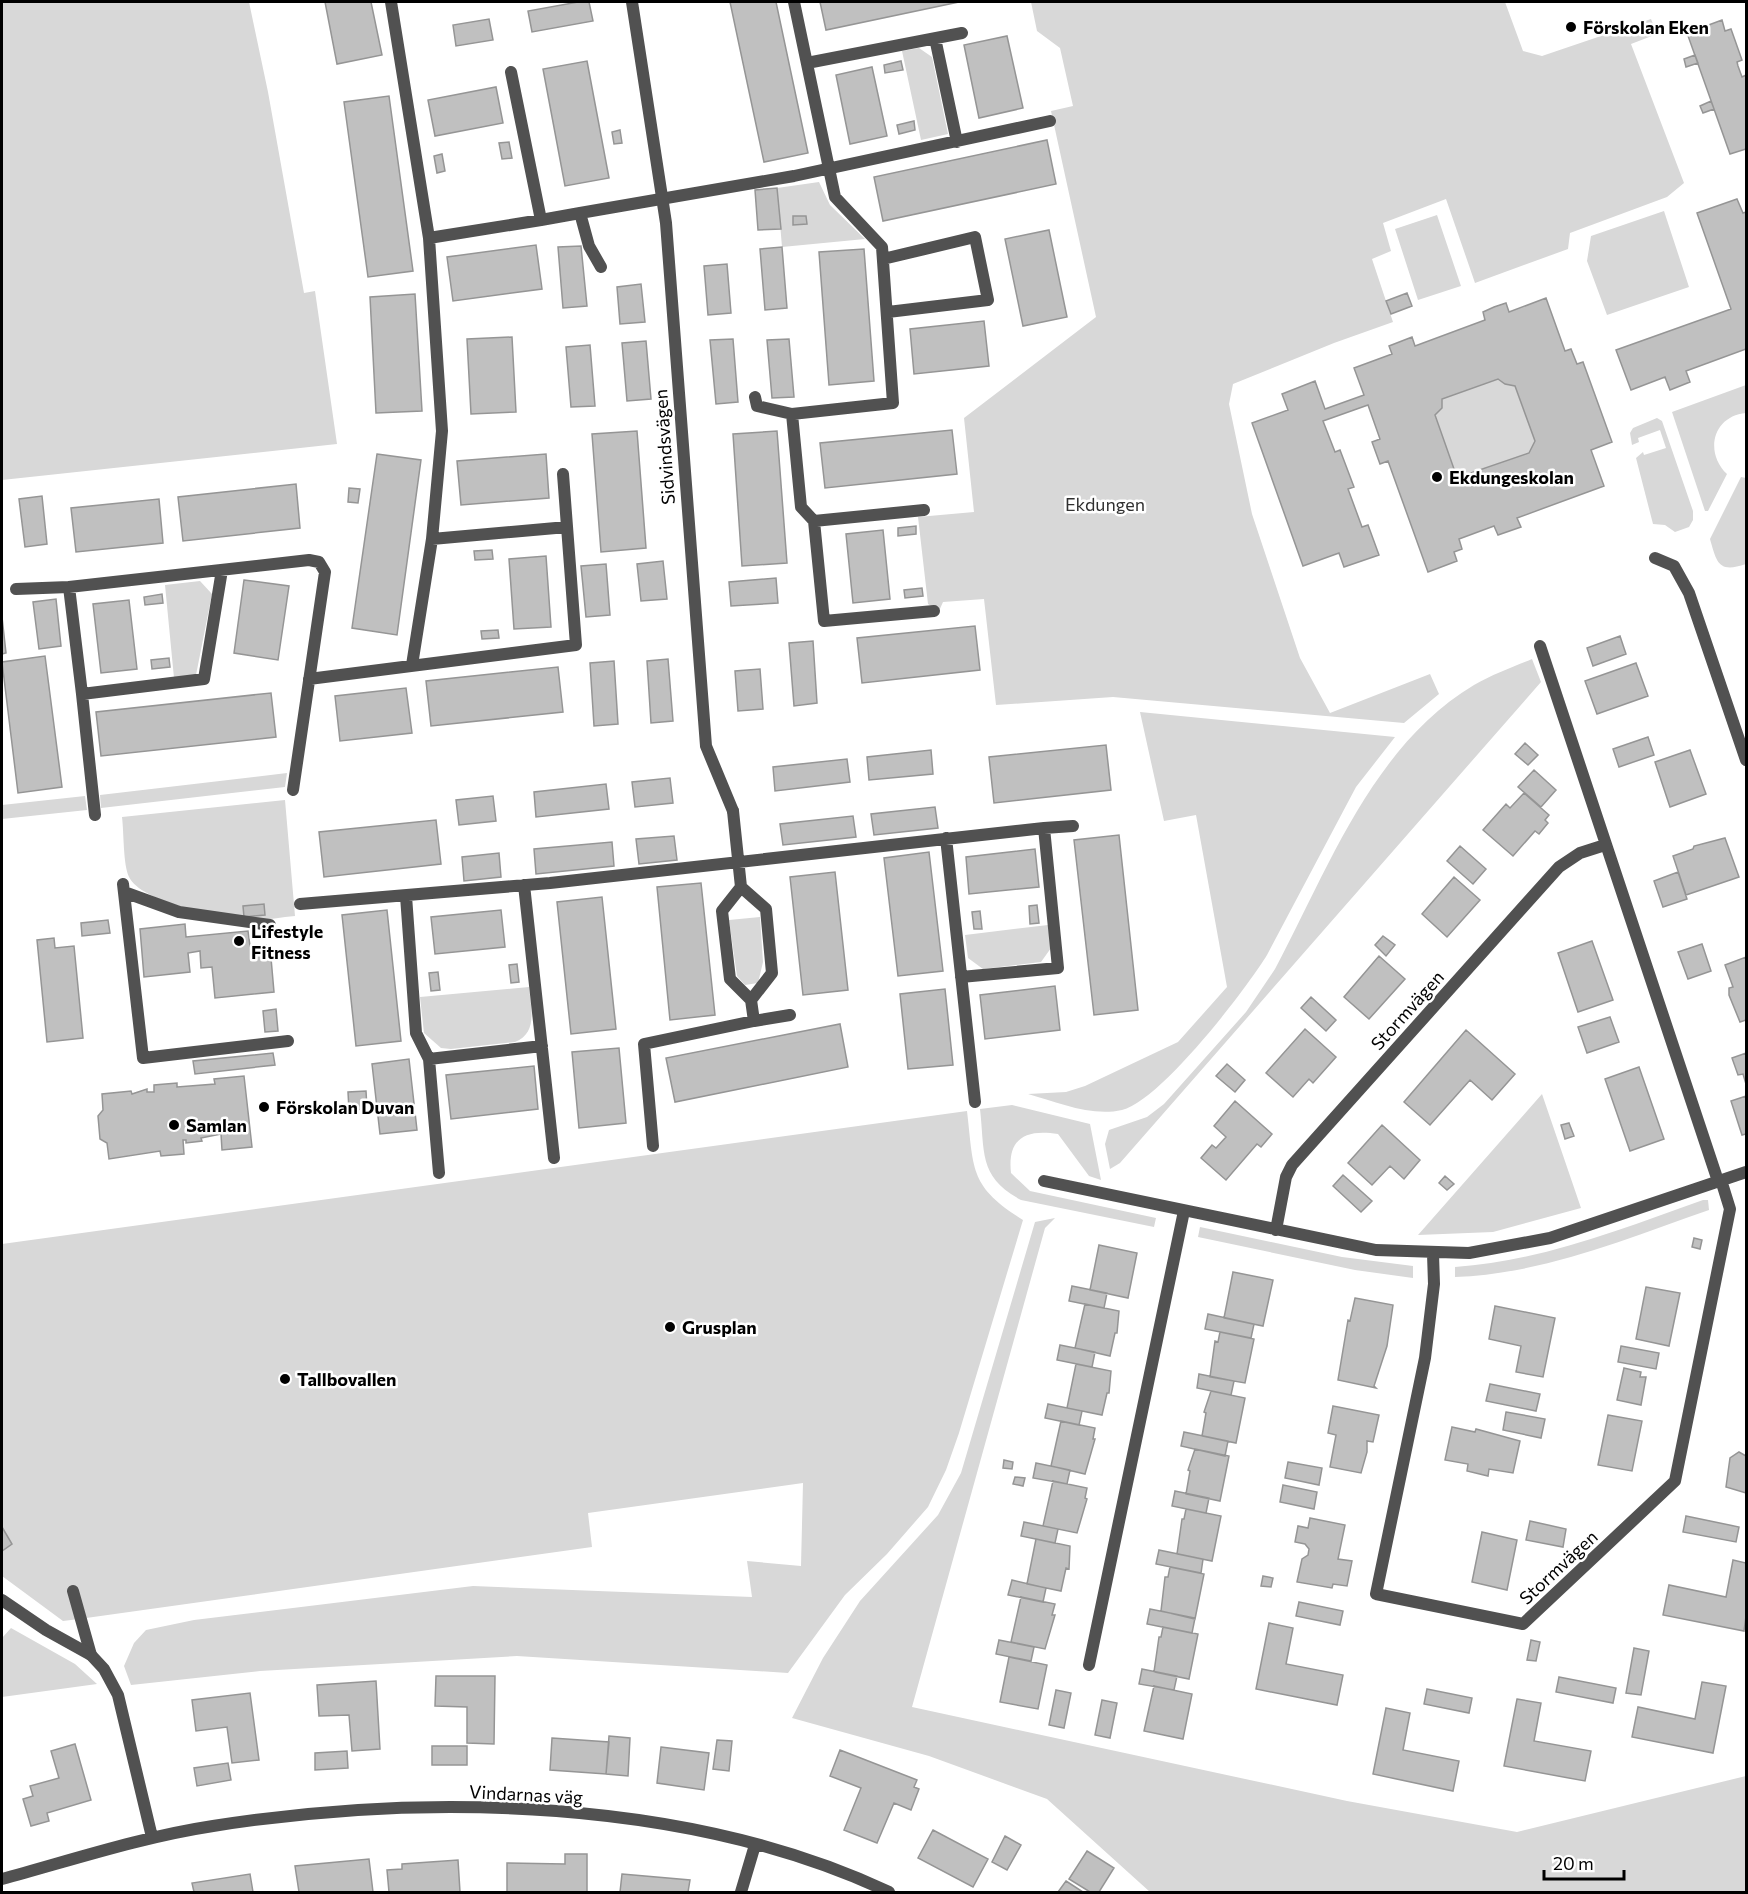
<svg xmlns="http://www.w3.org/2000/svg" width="1748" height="1894" font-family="Commissioner,sans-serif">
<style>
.green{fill:#d8d8d8}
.building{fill:#c0c0c0;stroke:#959595;stroke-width:1.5;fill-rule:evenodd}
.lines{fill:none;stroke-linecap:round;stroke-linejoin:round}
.service{stroke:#515151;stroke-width:12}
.minor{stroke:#515151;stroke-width:12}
.poi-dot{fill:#000;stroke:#fff;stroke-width:2}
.labels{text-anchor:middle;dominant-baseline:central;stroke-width:5;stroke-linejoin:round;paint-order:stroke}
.poi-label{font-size:18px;font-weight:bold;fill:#000;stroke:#fff;text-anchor:start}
.street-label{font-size:18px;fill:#000;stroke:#fff}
.park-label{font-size:18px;fill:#2f2f2f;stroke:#fff}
</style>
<rect width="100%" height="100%" fill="#fff"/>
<path class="green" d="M2 2H249L268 92 304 293 315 291 337 444 2 480Z
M1031 2H1505L1523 51 1542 56 1651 19 1657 34 1631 44 1684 183 1667 197 1570 233 1568 249 1475 283 1446 199 1383 223 1391 251 1372 259 1393 322 1334 343 1233 384 1229 404 1252 514 1300 658 1330 713 1430 674 1439 694 1404 723 1113 697 996 705 984 599 943 602 939 611 928 604 918 517 974 512 964 418 1096 317 1051 111 1073 106 1060 48 1037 31Z
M919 48 932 57 948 134 921 140 902 51Z
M819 182 830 205 865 239 782 247 777 188Z
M1664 211 1689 287 1607 315 1587 261 1591 236Z
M1437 215 1461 286 1418 300 1395 229Z
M1498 379 1505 384 1515 386 1535 441 1529 453 1465 475 1454 469 1435 415 1442 408V399Z
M1746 385V413C1713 416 1704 452 1727 474L1708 511H1705L1672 412Z
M1657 418 1662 421 1693 511V520L1689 527 1675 532 1665 525 1653 524 1636 458 1643 452 1644 455 1666 448 1660 430 1638 438 1639 442 1632 445 1630 433 1633 428Z
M1741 477 1746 478V564C1719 573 1717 564 1710 539Z
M200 581 212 594 196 675 174 678 165 585Z
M1532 659 1541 682 1120 1163 1110 1169 1105 1144 1109 1130 1147 1117 1164 1104 1246 1012 1275 969C1328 870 1372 746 1474 685 1493 674 1513 667 1532 659Z
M1140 712 1395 737 1356 787 1267 955C1245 991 1160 1101 1122 1110 1091 1117 1057 1102 1028 1094L1066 1092 1085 1086 1178 1042 1227 987 1196 815 1164 821Z
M287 773 285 787 101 808 100 795Z
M85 796 87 810 2 819V805Z
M285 800 295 916C279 917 260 922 244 920 217 916 141 902 129 877 123 864 124 833 122 817Z
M760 917 763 962 758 983 745 985 737 976 729 920Z
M1048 925 1051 948 1041 962 983 969 968 958 965 935Z
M529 987C531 1008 538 1033 515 1042L451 1049 441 1048 424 1033 420 997Z
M1542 1094 1581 1208 1493 1232 1418 1235Z
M1012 1105 1090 1124 1101 1180 1089 1176 1058 1134C1027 1129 1007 1137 1011 1173L1030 1191 1156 1218 1154 1227 1021 1200C978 1177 985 1152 980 1109Z
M967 1111C974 1170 969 1186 1023 1220L959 1433 946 1470 928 1507 887 1554 845 1595 788 1673 517 1656 260 1671 131 1685 124 1666 134 1643 146 1630 194 1620 473 1586 752 1597 747 1561 801 1566 803 1483 588 1513 592 1547 79 1619 63 1621 2 1576V1244Z
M1703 1200H1708L1709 1210C1626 1239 1543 1274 1455 1277V1267C1542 1261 1621 1229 1703 1200Z
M1055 1218 1045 1228 912 1707 1347 1801 1517 1832 1746 1776V1892H1150L1047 1799 929 1756 792 1718 823 1658 860 1601 938 1515 961 1473 1035 1222Z
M1200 1227 1342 1257 1413 1266V1278L1355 1270 1198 1237Z
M11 1628 75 1664 97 1684 2 1697V1638Z"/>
<path class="building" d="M325 2H371L382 55 337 64Z
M578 2H589L593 21 532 32 528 11Z
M730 2H776L808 153 764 162Z
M820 2H959L826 30Z
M489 19 493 40 456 46 453 25Z
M1722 20 1725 31 1731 29 1742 60 1737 62 1738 66 1742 77 1746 75V149L1730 154 1687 33Z
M1007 36 1023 108 979 118 964 45Z
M1695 55 1698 63 1686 67 1684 59Z
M587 61 609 178 565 186 543 69Z
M901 61 903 70 885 73 884 65Z
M872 67 887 136 850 144 836 75Z
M496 87 503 123 435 136 428 100Z
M389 96 413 271 368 277 344 102Z
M1711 101 1714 109 1703 113 1700 106Z
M914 121 915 130 899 134 897 125Z
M620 130 622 143 614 144 612 132Z
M1047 140 1056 184 883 221 874 177Z
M509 142 512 158 502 159 499 143Z
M442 154 445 171 437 173 434 156Z
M777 188 781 229 758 230 755 190Z
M1737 199 1743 213 1746 212V349L1686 371 1690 382 1670 390 1665 377 1631 390 1616 350 1731 309 1697 213Z
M793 216H806L807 224 793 225Z
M1049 230 1067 317 1023 326 1005 239Z
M536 245 542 289 453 301 447 257Z
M581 246 587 306 563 308 558 247Z
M782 247 787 308 765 310 760 249Z
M864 249 874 381 829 385 819 252Z
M727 264 731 313 708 315 704 266Z
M641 284 645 322 620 324 617 287Z
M1407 293 1412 306 1391 314 1386 301Z
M415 294 422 411 376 413 370 297Z
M1546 298 1565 351 1571 349 1577 364 1583 362 1612 442 1591 450 1604 486 1517 518 1521 527 1498 535 1494 526 1459 539 1462 549 1454 552 1457 561 1428 572 1388 461 1380 464 1372 442 1380 439 1368 405 1323 421 1335 452 1340 450 1354 487 1348 489 1362 527 1368 525 1379 555 1344 567 1339 553 1303 566 1252 423 1288 410 1282 394 1315 381 1325 409 1364 395 1354 368 1392 354 1389 346 1412 337 1415 346 1485 320 1483 312 1494 307 1506 303 1509 312ZM1498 379 1505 384 1515 386 1535 441 1529 453 1465 475 1454 469 1435 415 1442 408V399Z
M984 321 989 366 914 374 910 329Z
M512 337 516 412 471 414 467 339Z
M733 339 738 402 716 404 710 340Z
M789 339 794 397 772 398 767 340Z
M646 341 651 399 627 401 622 343Z
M590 345 595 406 571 407 566 347Z
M952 430 957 474 825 488 820 443Z
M637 431 646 548 601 552 592 434Z
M777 431 787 563 742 566 733 434Z
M377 454 421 460 397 635 352 628Z
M546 454 549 498 461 505 457 461Z
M296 484 300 528 183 541 178 497Z
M349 488 360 489 358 503 348 502Z
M42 496 47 544 25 547 19 499Z
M159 499 163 543 76 552 71 508Z
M916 526V534L898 536V528Z
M883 530 890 599 853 603 846 534Z
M492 550 493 559 475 560 474 551Z
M546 556 551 627 514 629 509 559Z
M663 561 667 599 641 601 637 564Z
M606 564 610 615 586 617 581 566Z
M776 578 778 603 731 606 729 582Z
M244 580 289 586 278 660 234 653Z
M922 588 923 596 905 598 904 590Z
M162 594 163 603 145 605 144 597Z
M56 599 61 646 39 649 33 602Z
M129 600 137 669 101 673 93 604Z
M2 617 6 653 2 654Z
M975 626 980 670 862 683 857 638Z
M498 630 499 638 482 639 481 631Z
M1620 636 1626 654 1593 666 1587 648Z
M813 641 817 703 794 706 789 643Z
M45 656 62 787 18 793 2 662Z
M169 658 170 667 152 669 151 660Z
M668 659 673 721 651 723 647 661Z
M614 661 618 724 594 726 590 663Z
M1636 663 1648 696 1597 714 1585 681Z
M558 667 563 712 431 726 426 681Z
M760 669 763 709 738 711 735 671Z
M406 688 412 733 340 741 335 696Z
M271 693 276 737 101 756 96 712Z
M1648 737 1654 755 1619 767 1613 749Z
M1525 743 1538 755 1528 765 1515 754Z
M1106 745 1111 790 994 803 989 757Z
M931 750 933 774 869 780 867 757Z
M1690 750 1706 794 1670 807 1655 762Z
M847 759 850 782 775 791 773 767Z
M1534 770 1556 790 1541 807 1518 787Z
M670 778 673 803 635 807 632 782Z
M606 784 609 809 536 817 534 792Z
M1524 793 1549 815 1545 820 1548 823 1539 834 1535 831 1513 856 1483 830 1506 804 1510 808Z
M493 796 496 821 459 825 456 800Z
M935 807 938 828 874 835 871 814Z
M853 816 856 837 783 845 780 824Z
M436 820 441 864 324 877 319 832Z
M1119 835 1138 1010 1094 1015 1074 840Z
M674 836 677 860 639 864 636 839Z
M1725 838 1739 877 1686 895 1673 856 1693 849 1694 846Z
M612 842 614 866 536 874 534 849Z
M1460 846 1486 869 1473 884 1447 861Z
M1035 849 1039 887 969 894 966 857Z
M929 852 943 971 898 976 884 858Z
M499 853 501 877 464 881 462 857Z
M835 872 848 990 803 995 790 877Z
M1678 872 1687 899 1663 907 1654 881Z
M1454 877 1480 900 1447 937 1422 914Z
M701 883 715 1015 670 1020 657 887Z
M602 897 616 1029 571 1034 557 902Z
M264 904 265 915 244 917 243 906Z
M1037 905 1039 923 1030 924 1029 906Z
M387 910 401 1041 356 1046 342 915Z
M501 910 505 947 435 954 431 917Z
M980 911 982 929H974L972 912Z
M108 920 110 933 82 936 81 923Z
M185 924 186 937 248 931 250 946 266 945 267 958H271L274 992 215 998 212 967 201 968 200 951 188 953 190 972 144 977 140 929Z
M1383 936 1395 945 1386 956 1375 945Z
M54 938 55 948 74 946 83 1038 47 1042 37 940Z
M1592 941 1613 1000 1578 1012 1558 953Z
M1702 944 1711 971 1688 979 1678 952Z
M1379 956 1405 979 1369 1019 1344 997Z
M1746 957V1020L1740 1022 1729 995V988L1733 987 1725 965Z
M517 964 519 982 511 983 509 965Z
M438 972 440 990 431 991 429 973Z
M1055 986 1060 1030 985 1039 980 995Z
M945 989 953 1065 908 1069 900 994Z
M1311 997 1336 1020 1326 1031 1301 1008Z
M276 1009 278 1031 265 1032 263 1011Z
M1610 1017 1619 1042 1587 1053 1578 1027Z
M840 1024 848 1067 675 1102 666 1058Z
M1305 1029 1336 1057 1313 1083 1309 1079 1293 1097 1266 1073Z
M1466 1030 1515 1074 1492 1100 1470 1080 1430 1125 1404 1102Z
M619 1048 626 1123 579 1128 572 1052Z
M273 1053 275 1065 195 1074 193 1061Z
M1746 1053V1084L1743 1074 1738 1075 1732 1058Z
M409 1059 417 1130 380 1134 372 1064Z
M1227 1064 1245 1080 1235 1092 1216 1076Z
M534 1066 538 1109 451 1119 446 1075Z
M1639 1067 1664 1139 1630 1151 1605 1079Z
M244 1076 252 1147 222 1150 221 1134 201 1138 202 1141 186 1143V1140H183L184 1154 161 1156 160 1151 109 1159 107 1143 100 1139 98 1116 103 1110 102 1094 131 1091 132 1094 147 1089V1092H154V1085L177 1083V1087L215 1084 214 1079Z
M366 1091 367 1109 349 1110 348 1092Z
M1746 1096V1134L1742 1135 1731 1101Z
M1235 1101 1272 1134 1261 1147 1257 1144 1226 1180 1201 1158 1212 1145 1216 1148 1226 1137 1214 1126Z
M1569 1123 1574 1136 1565 1139 1561 1125Z
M1382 1125 1420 1160 1404 1179 1390 1166 1372 1185 1348 1163Z
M1343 1175 1372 1201 1361 1212 1333 1186Z
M1445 1176 1454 1184 1447 1190 1439 1183Z
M1694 1238 1702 1240 1700 1249 1692 1247Z
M1099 1245 1137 1253 1128 1298 1090 1290Z
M1233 1272 1273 1280 1263 1326 1224 1318Z
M1072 1286 1107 1293 1104 1308 1069 1301Z
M1646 1287 1680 1293 1669 1346 1636 1339Z
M1355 1298 1393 1305 1387 1346 1374 1386 1376 1388 1338 1380 1348 1320 1350 1321Z
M1085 1304 1119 1311 1117 1333H1115L1110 1356 1075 1348Z
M1495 1306 1555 1318 1543 1377 1516 1372 1521 1346 1489 1339Z
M1208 1314 1254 1324 1251 1338 1205 1329Z
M1220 1332 1254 1339 1245 1383 1210 1377 1215 1341 1218 1342Z
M1060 1345 1095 1352 1092 1367 1057 1360Z
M1621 1346 1659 1353 1656 1369 1618 1362Z
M1076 1364 1111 1371 1109 1393H1107L1102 1415 1067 1408Z
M1624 1368 1641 1372 1640 1377H1646L1641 1405 1617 1400Z
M1199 1374 1234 1381 1231 1395 1197 1388Z
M1490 1384 1540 1394 1536 1411 1486 1401Z
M1211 1391 1245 1398 1236 1443 1202 1436 1206 1413 1204 1412Z
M1048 1404 1082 1411 1079 1425 1045 1418Z
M1333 1406 1379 1415 1373 1442 1367 1441V1452L1361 1473 1330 1467 1336 1435 1328 1433Z
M1506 1412 1545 1419 1541 1438 1503 1430Z
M1608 1415 1642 1421 1632 1471 1598 1465Z
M1061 1421 1095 1428 1093 1439H1095L1085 1474 1051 1466Z
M1452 1427 1475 1432 1476 1429 1520 1441 1513 1473 1489 1469 1488 1476 1467 1471 1468 1464 1445 1460Z
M1184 1432 1228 1441 1225 1456 1181 1446Z
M1195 1449 1229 1456 1220 1501 1186 1494 1190 1471 1188 1470Z
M1739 1452 1746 1456V1493L1726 1487 1730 1458Z
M1004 1460 1013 1462 1012 1469 1003 1468Z
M1288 1462 1322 1468 1319 1485 1285 1478Z
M1036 1463 1070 1470 1067 1484 1033 1478Z
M1015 1477 1025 1478 1023 1486 1013 1484Z
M1053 1481 1087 1488 1085 1498 1087 1499 1077 1533 1043 1526Z
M1283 1485 1317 1492 1314 1509 1280 1502Z
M1175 1491 1209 1498 1206 1513 1172 1506Z
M1186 1509 1221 1516 1212 1561 1177 1554 1182 1519H1184Z
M1686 1516 1739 1527 1736 1542 1683 1532Z
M1310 1518 1345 1525 1338 1559 1352 1561 1347 1586 1333 1584 1332 1588 1297 1582 1302 1559 1308 1555 1309 1549 1305 1544 1295 1542 1298 1526 1308 1528Z
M1530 1521 1566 1529 1563 1547 1526 1540Z
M1024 1522 1058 1529 1055 1543 1021 1536Z
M2 1527 12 1544 2 1551Z
M1482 1532 1517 1540 1507 1590 1472 1582Z
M1036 1539 1070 1546 1069 1569 1066 1568 1061 1591 1027 1584Z
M1159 1550 1203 1559 1201 1573 1156 1564Z
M1733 1560 1746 1563V1616L1744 1631 1663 1615 1669 1585 1726 1597Z
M1170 1567 1204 1574 1195 1619 1161 1611 1165 1577H1168Z
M1263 1576 1273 1578 1271 1587 1261 1586Z
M1012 1580 1046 1588 1043 1602 1008 1595Z
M1021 1597 1055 1604 1052 1615H1055L1045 1649 1011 1642Z
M1299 1602 1343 1611 1340 1625 1296 1616Z
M1150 1609 1195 1618 1192 1633 1147 1624Z
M1269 1623 1293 1628 1286 1664 1343 1675 1337 1705 1256 1689Z
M1163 1627 1198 1634 1189 1679 1154 1672 1159 1637H1161Z
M999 1640 1034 1647 1031 1661 996 1654Z
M1531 1640 1540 1642 1536 1661 1527 1660Z
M1634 1648 1649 1651 1641 1695 1626 1693Z
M1009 1657 1047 1665 1038 1709 1000 1702Z
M1142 1669 1177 1676 1174 1690 1139 1684Z
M436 1676H495L494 1744 467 1743V1707L435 1706Z
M1559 1677 1616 1688 1613 1703 1556 1692Z
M376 1681 380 1749 352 1751 349 1715 319 1716 317 1685Z
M1702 1682 1726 1686 1713 1753 1632 1737 1638 1707 1695 1719Z
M1154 1686 1192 1694 1183 1739 1144 1731Z
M1427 1689 1472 1698 1469 1713 1424 1704Z
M1056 1690 1071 1693 1064 1728 1049 1725Z
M250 1693 259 1760 232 1763 227 1727 196 1731 192 1700Z
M1517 1699 1541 1703 1534 1741 1591 1751 1585 1781 1504 1766Z
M1102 1700 1117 1703 1110 1738 1095 1735Z
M1386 1708 1410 1713 1403 1750 1459 1761 1453 1791 1373 1774Z
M609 1736 630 1738 628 1776 606 1774Z
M552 1738 609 1742 606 1774 550 1770Z
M717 1740 732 1741 729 1771 713 1769Z
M75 1744 91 1800 47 1813 49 1821 31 1826 23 1799 33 1796 30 1786 59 1778 51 1751Z
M432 1746H467V1765H432Z
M661 1747 709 1753 704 1790 657 1783Z
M840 1750 917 1780 914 1787 919 1789 911 1810 894 1803 877 1843 844 1830 861 1788 830 1776Z
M347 1751 348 1768 315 1770V1753Z
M228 1763 231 1780 197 1786 194 1768Z
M933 1830 988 1859 973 1887 918 1858Z
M1005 1836 1021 1845 1007 1870 992 1862Z
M1087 1851 1114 1868 1099 1892H1090L1069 1879Z
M565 1854H587V1892H507V1863L565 1864Z
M369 1859 373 1892H299L295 1866Z
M458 1860 460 1892H389L387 1870 402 1869V1864Z
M250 1874 253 1892H194L192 1883Z
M622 1874 690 1880 688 1892H620Z
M1066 1881 1083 1892H1058Z"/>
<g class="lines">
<path class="service" d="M391 2 429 238 442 431 432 539 412 665
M794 2 835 197 882 247 893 403 792 414 801 507 814 521 824 621 934 611
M935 38 957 142
M807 63 962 33
M541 220 580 213
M429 238 541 220 511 72
M883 259 975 237 988 300 888 312
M601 267 589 246 580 213 794 176 1050 121
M755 397 757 406 792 414
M814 521 924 510
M432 539 567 527
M69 587 82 694 204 679 222 570
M16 589 69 587 309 560 319 562 325 572 293 790
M309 679 576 645 563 474
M82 694 95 815
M733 811 741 887 722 911 730 979 751 1000 772 973 766 909 741 887
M1044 828 1073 826
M946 838 975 1102
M123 884 143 1058 288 1041
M524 885 554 1158
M124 892 179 912 270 925
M406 896 416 1033 429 1059 439 1173
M300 904 550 883 1044 828 1058 968 961 977
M754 1021 790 1015
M429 1059 542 1046
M653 1146 644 1044 754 1021 751 1000
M73 1591 91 1655"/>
<path class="minor" d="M632 2 666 223 706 746 733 811
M1655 558 1674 566 1689 593 1746 760
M1540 646 1718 1181
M1044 1181 1376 1250 1469 1253 1550 1238 1746 1172
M1276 1230 1286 1177 1292 1165 1559 867 1580 853 1605 845
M1433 1254 1434 1284 1425 1358 1376 1594 1523 1624 1675 1481 1730 1209 1721 1180
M2 1600 46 1630 91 1655 104 1669 118 1695 152 1837
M1089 1665 1184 1211
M2 1879C72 1860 141 1837 213 1826 428 1792 689 1798 889 1892
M741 1892 755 1845"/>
</g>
<g class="poi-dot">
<circle cx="1571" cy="27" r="6"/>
<circle cx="1437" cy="477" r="6"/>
<circle cx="239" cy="941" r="6"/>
<circle cx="264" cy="1107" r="6"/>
<circle cx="174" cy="1125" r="6"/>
<circle cx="670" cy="1327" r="6"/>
<circle cx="285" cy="1379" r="6"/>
</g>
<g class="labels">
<g class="poi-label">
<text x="1583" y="27">Förskolan Eken</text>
<text x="1449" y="477">Ekdungeskolan</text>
<text x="251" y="931">Lifestyle<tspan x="251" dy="21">Fitness</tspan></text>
<text x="276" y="1107">Förskolan Duvan</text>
<text x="186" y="1125">Samlan</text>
<text x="682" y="1327">Grusplan</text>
<text x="297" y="1379">Tallbovallen</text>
</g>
<g class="street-label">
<text transform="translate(664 447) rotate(-94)">Sidvindsvägen</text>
<text transform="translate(1407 1010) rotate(-48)">Stormvägen</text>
<text transform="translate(1558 1567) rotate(-43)">Stormvägen</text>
<text transform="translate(526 1794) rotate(3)">Vindarnas väg</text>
</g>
<g class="park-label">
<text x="1105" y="504">Ekdungen</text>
</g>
</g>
<rect width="1748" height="1894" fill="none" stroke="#000000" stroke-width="6"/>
<path d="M1544 1870v9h80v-9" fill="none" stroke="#000000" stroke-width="3"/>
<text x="1553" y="1870" font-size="18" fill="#000000" stroke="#ffffff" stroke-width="4.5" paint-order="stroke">20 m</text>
</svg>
